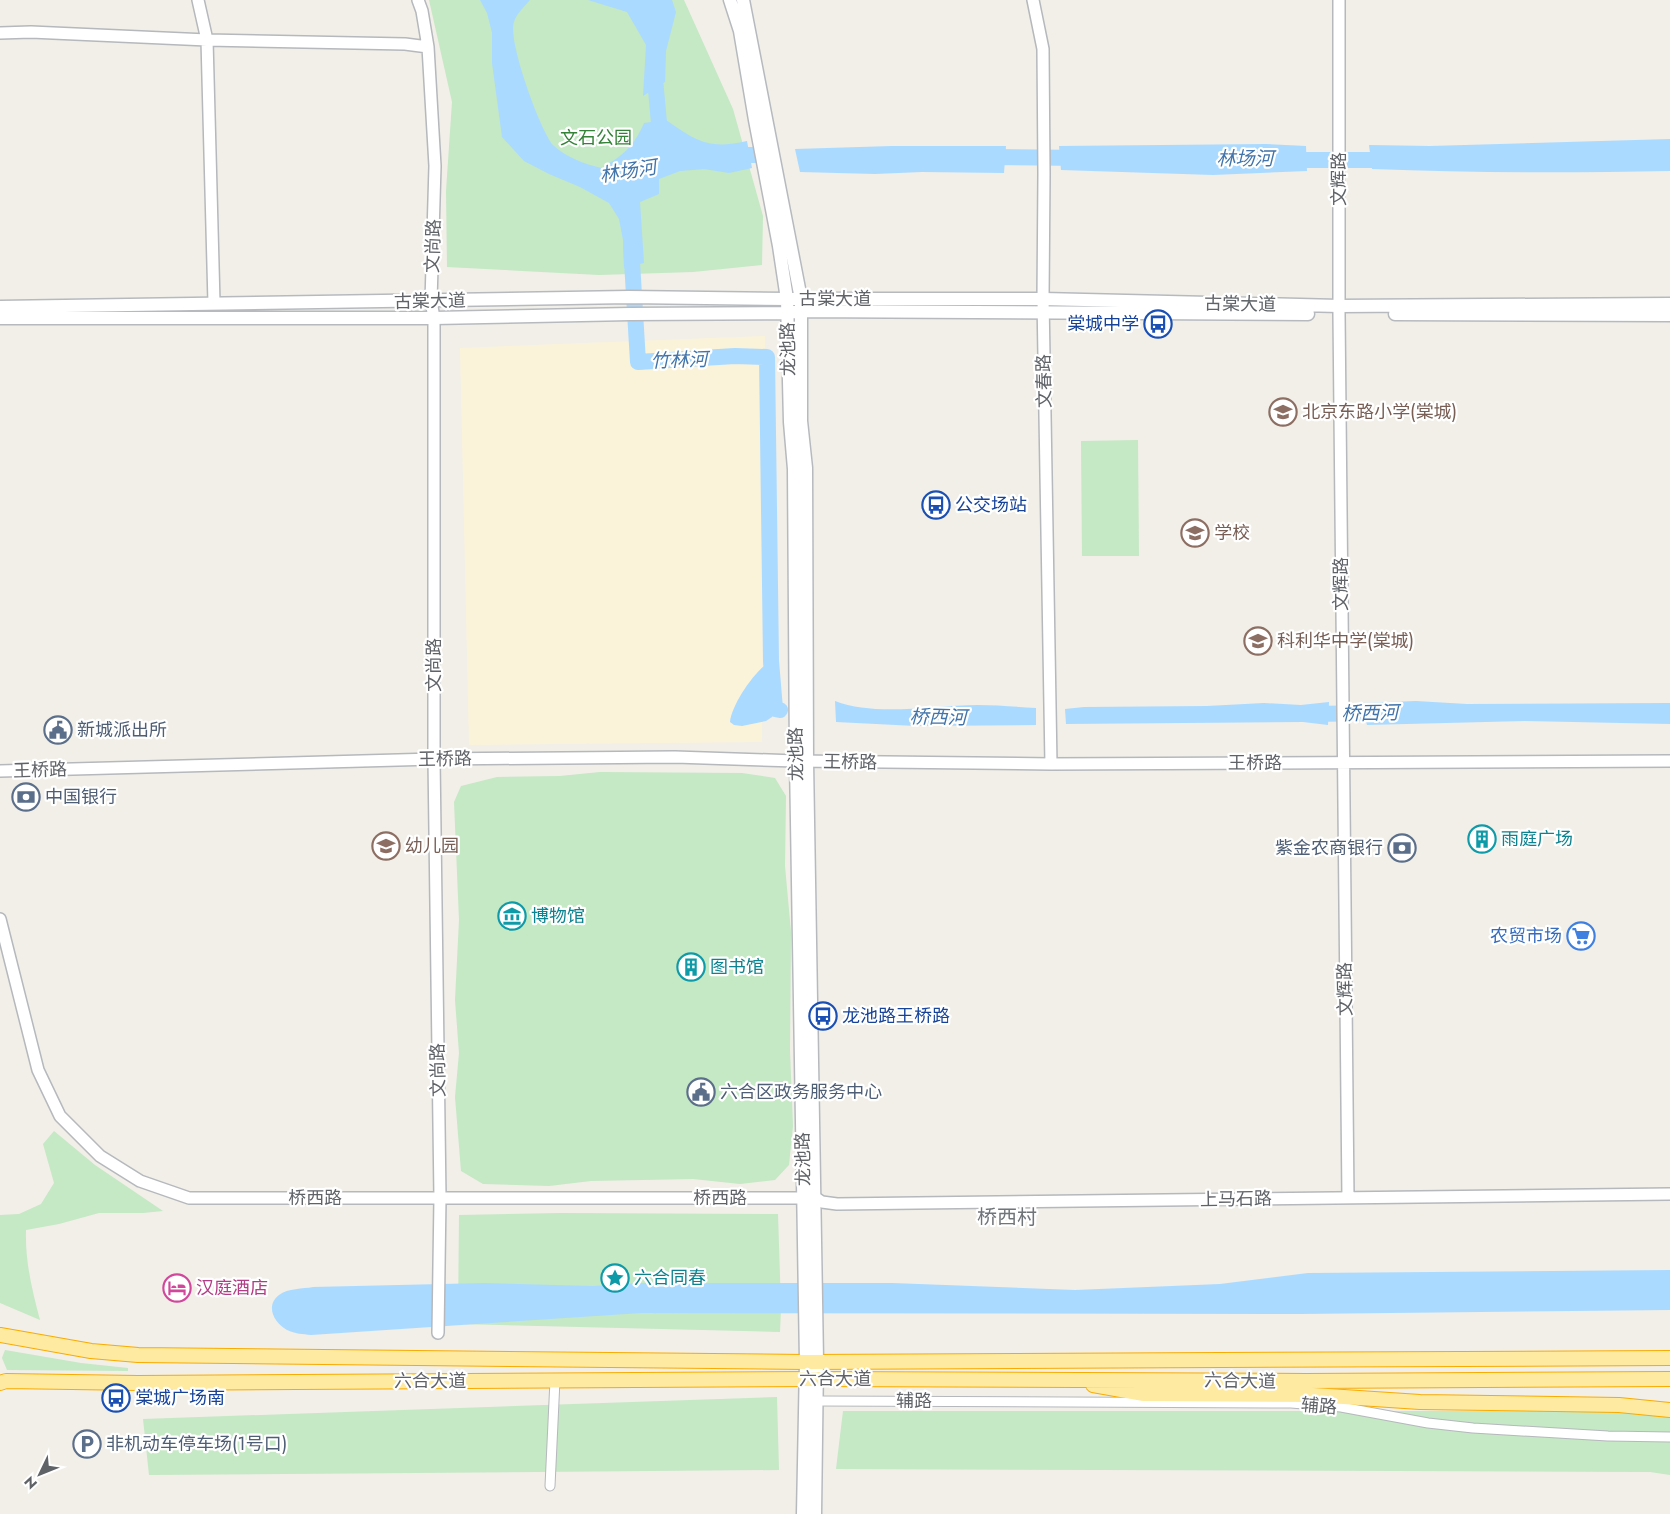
<svg xmlns="http://www.w3.org/2000/svg" width="1670" height="1514" font-family="Jost,'Noto Sans SC',sans-serif">
<style>
.green{fill:#c5e8c5}
.sand{fill:#fbf3d9}
.water{fill:#aadaff}
.lines{fill:none;stroke-linecap:round;stroke-linejoin:round}
.river{stroke:#aadaff;stroke-width:16}
.minor-casing{stroke:#b5b8bc;stroke-width:11}
.tertiary-casing{stroke:#b5b8bc;stroke-width:14}
.secondary-casing{stroke:#b6babf;stroke-width:15}
.trunk-casing{stroke:#f9ab00;stroke-width:16}
.minor{stroke:#fff;stroke-width:9}
.tertiary{stroke:#fff;stroke-width:11}
.secondary{stroke:#fff;stroke-width:12}
.trunk{stroke:#feeaa1;stroke-width:14}
.labels{text-anchor:middle;dominant-baseline:central;stroke-width:4.5;stroke-linejoin:round;paint-order:stroke}
.park-label{font-size:18px;fill:#348238;stroke:#fff}
.street-label{font-size:18px;fill:#5f6368;stroke:#fff}
.transit-label{font-size:18px;fill:#164399;stroke:#fff;text-anchor:start}
.education-label{font-size:18px;fill:#785e54;stroke:#fff;text-anchor:start}
.service-label{font-size:18px;fill:#4e5e75;stroke:#fff;text-anchor:start}
.culture-label{font-size:18px;fill:#0d838f;stroke:#fff;text-anchor:start}
.shop-label{font-size:18px;fill:#366cbe;stroke:#fff;text-anchor:end}
.hotel-label{font-size:18px;fill:#b23c85;stroke:#fff;text-anchor:start}
.water-label{font-size:19px;font-style:italic;fill:#4174aa;stroke:#fff}
.quarter-label{font-size:20px;fill:#70757a;stroke:#fff}
</style>
<rect width="100%" height="100%" fill="#f1efe8"/>
<path class="green" d="M429 0H684L733 109 763 216 762 265 693 272 599 275 447 267 446 191 452 102Z
M1138 440 1139 556H1082L1081 441Z
M600 772 742 773 775 778 786 796 785 866 791 932 790 1051 793 1126 789 1165 775 1180 740 1184 693 1179 591 1181 549 1186 483 1184 461 1171 455 1097 459 1053 455 1000 459 920 454 802 461 786 497 777 560 776Z
M54 1131 95 1165 163 1211 143 1213H99L59 1224 26 1230C25 1261 32 1290 40 1320L0 1303V1215L19 1214 41 1204 54 1183 43 1144Z
M561 1213 778 1214 781 1308 780 1332 458 1324 459 1215Z
M5 1350 81 1363 128 1368V1371L7 1370 2 1358Z
M777 1397 779 1470 149 1475 143 1419Z
M843 1411H1670V1475L1650 1472 836 1469Z"/>
<path class="sand" d="M765 336 762 742 469 745 460 348Z"/>
<path class="water" d="M480 0H530C525 6 516 14 514 22 507 39 540 130 553 145 565 157 585 164 601 168 623 156 634 146 644 123L666 120C696 141 709 150 747 141L752 168 729 173 704 169 680 171 659 179V194L640 202 644 263 624 268 623 240 619 219 609 203 580 187 549 174 524 161 502 137 492 63V33L487 13Z
M588 0H672L676 12 666 51 665 82 643 96 646 45 627 12Z
M1670 139V171C1571 173 1471 173 1372 169L1369 145 1430 146Z
M1266 144 1306 146 1307 171 1213 175 1061 170 1059 146Z
M892 146H1006L1004 173 922 172 875 174 800 172 795 149Z
M771 661 777 680 775 709 772 717 766 721 742 726 734 725 730 722C732 704 755 670 771 661Z
M835 701C876 717 934 705 978 705 997 705 1017 707 1036 708V725L916 726 836 722Z
M1416 701 1467 704 1670 703V724L1525 721 1367 725 1361 703Z
M1329 702 1328 725 1303 722 1066 724 1065 709 1084 707 1207 706 1264 703 1301 705Z
M1670 1270V1310L1301 1314 641 1313 311 1335C303 1334 295 1334 287 1330 274 1323 265 1306 279 1295 288 1288 303 1289 313 1287L485 1283 593 1286 638 1283H892L1075 1290 1220 1284 1308 1273Z"/>
<g class="lines">
<path class="river" d="M654 68 660 134 655 141
M727 155H759
M985 157 1083 158
M1285 160H1393
M631 245 638 362 735 356 767 357 771 661 775 709 780 710
M1307 714 1385 713"/>
<g class="minor-casing">
<path id="minor" d="M817 1401 1291 1403 1341 1407 1428 1423 1473 1428 1608 1436 1670 1437
M550 1486 555 1380"/>
</g>
<g class="tertiary-casing">
<path id="tertiary" d="M198 0 207 40 214 303
M418 0 422 11 428 47 435 166 431 301 434 318V759L440 1198 438 1333
M1033 0 1043 49 1044 174 1043 299 1051 764
M1339 0V314L1348 1198
M0 33 31 32 207 40 405 44 428 47
M0 771 434 759 675 757 796 761 1051 764 1670 761
M0 919 38 1070 60 1116 100 1156 140 1181 189 1198H816L822 1202 837 1204 1670 1194"/>
</g>
<g class="secondary-casing">
<path id="secondary" d="M730 0 740 31 755 120 779 246 787 299 790 422 794 469 796 761 806 1362 803 1514
M743 0 801 299V421L806 468 807 761 817 1361 815 1514
M0 307 629 297 787 299H1043L1339 306 1670 304
M1395 314 1670 315
M0 318H434L630 314 787 313 802 311 1308 314"/>
</g>
<g class="trunk-casing">
<path id="trunk" d="M0 1335 91 1351 138 1355 806 1362 1670 1358
M0 1383 6 1381 138 1383 817 1379 1306 1381 1670 1379
M1093 1385 1144 1394 1313 1395 1420 1402 1619 1405 1670 1410"/>
</g>
<use href="#minor" class="minor"/>
<use href="#tertiary" class="tertiary"/>
<use href="#secondary" class="secondary"/>
<use href="#trunk" class="trunk"/>
</g>
<defs>
<g id="bus-ring" transform="scale(1.4375)"><circle r="9.5" fill="#fff" stroke="#1a4fb4" stroke-width="1.5"/><path d="M-5-6H5V4H4V6H2V4H-2V6H-4V4H-5ZM-3.5-4V0h7V-4ZM-3.5 1.2v1.5H-2V1.2ZM2 1.2v1.5H3.5V1.2Z" fill="#1a4fb4"/></g>
<g id="school-ring" transform="scale(1.4375)"><circle r="9.5" fill="#fff" stroke="#8d6e63" stroke-width="1.5"/><path d="M0-5L7-2L0 1L-7-2ZM-4 1L0 2.5L4 1V4Q0 6-4 4Z" fill="#8d6e63"/></g>
<g id="civic-ring" transform="scale(1.4375)"><circle r="9.5" fill="#fff" stroke="#5c6f8a" stroke-width="1.5"/><path d="M-.6-6.5H3V-4.5H.6V-3L4-1V1h2V6H-6V1h2V-1L-.6-3ZM-1.2 2.5V6h2.4V2.5Z" fill="#5c6f8a"/></g>
<g id="bank-ring" transform="scale(1.4375)"><circle r="9.5" fill="#fff" stroke="#5c6f8a" stroke-width="1.5"/><path d="M-6-4H6V4H-6ZM0-2.3a2.3 2.3 0 1 0 0 4.6a2.3 2.3 0 1 0 0-4.6Z" fill="#5c6f8a"/></g>
<g id="building-ring" transform="scale(1.4375)"><circle r="9.5" fill="#fff" stroke="#0f9aa8" stroke-width="1.5"/><path d="M-4-6H4V6H1V3H-1V6H-4ZM-2.5-4.3h1.7v1.8h-1.7ZM.8-4.3h1.7v1.8H.8ZM-2.5-1h1.7V.8h-1.7ZM.8-1h1.7V.8H.8Z" fill="#0f9aa8"/></g>
<g id="museum-ring" transform="scale(1.4375)"><circle r="9.5" fill="#fff" stroke="#0f9aa8" stroke-width="1.5"/><path d="M0-6L6-3V-2H-6V-3ZM-5-1h2V3h-2ZM-1-1h2V3h-2ZM3-1h2V3H3ZM-6 4H6V6H-6Z" fill="#0f9aa8"/></g>
<g id="supermarket-ring" transform="scale(1.4375)"><circle r="9.5" fill="#fff" stroke="#3f7fe0" stroke-width="1.5"/><path d="M-6-5.5h2.5l.6 2H6L4.5 2H-2.5L-4.4-4H-6ZM-1.5 3.2a1.3 1.3 0 1 0 .1 0ZM3 3.2a1.3 1.3 0 1 0 .1 0Z" fill="#3f7fe0"/></g>
<g id="sight-ring" transform="scale(1.4375)"><circle r="9.5" fill="#fff" stroke="#0f9aa8" stroke-width="1.5"/><path d="M0-6L1.8-2.2L6-1.7L2.9 1.2L3.7 5.4L0 3.3L-3.7 5.4L-2.9 1.2L-6-1.7L-1.8-2.2Z" fill="#0f9aa8"/></g>
<g id="hotel-ring" transform="scale(1.4375)"><circle r="9.5" fill="#fff" stroke="#d1479c" stroke-width="1.5"/><path d="M-6-4.5h1.5V1H6V5H4.5V3h-9V5H-6ZM-4 0a1.8 1.8 0 1 1 3.6 0ZM.5 0V-2.5h3Q6-2.5 6 0Z" fill="#d1479c"/></g>
<g id="parking-ring" transform="scale(1.4375)"><circle r="9.5" fill="#fff" stroke="#5c6f8a" stroke-width="1.5"/><path d="M-3.5-5.5H1a3.5 3.5 0 0 1 0 7H-1V5.5H-3.5ZM-1-3.4V-.6H.8a1.4 1.4 0 0 0 0-2.8Z" fill="#5c6f8a"/></g>
</defs>
<g fill-rule="evenodd">
<use href="#bus-ring" x="1158" y="324"/>
<use href="#school-ring" x="1283" y="412"/>
<use href="#bus-ring" x="936" y="505"/>
<use href="#school-ring" x="1195" y="533"/>
<use href="#school-ring" x="1258" y="641"/>
<use href="#civic-ring" x="58" y="730"/>
<use href="#bank-ring" x="26" y="797"/>
<use href="#building-ring" x="1482" y="839"/>
<use href="#school-ring" x="386" y="846"/>
<use href="#bank-ring" x="1402" y="848"/>
<use href="#museum-ring" x="512" y="916"/>
<use href="#supermarket-ring" x="1581" y="936"/>
<use href="#building-ring" x="691" y="967"/>
<use href="#bus-ring" x="823" y="1016"/>
<use href="#civic-ring" x="701" y="1092"/>
<use href="#sight-ring" x="615" y="1278"/>
<use href="#hotel-ring" x="177" y="1288"/>
<use href="#bus-ring" x="116" y="1398"/>
<use href="#parking-ring" x="87" y="1444"/>
</g>
<g class="labels">
<g class="park-label">
<text x="596" y="138">文石公园</text>
</g>
<g class="street-label">
<text transform="translate(1339 179) rotate(-90)">文辉路</text>
<text transform="translate(433 246) rotate(-88)">文尚路</text>
<text x="835" y="299">古棠大道</text>
<text transform="translate(430 301) rotate(-1)">古棠大道</text>
<text transform="translate(1240 304) rotate(1)">古棠大道</text>
<text transform="translate(788 349) rotate(-91)">龙池路</text>
<text transform="translate(1044 381) rotate(-91)">文春路</text>
<text transform="translate(1341 584) rotate(-90)">文辉路</text>
<text transform="translate(434 665) rotate(-90)">文尚路</text>
<text transform="translate(796 754) rotate(-91)">龙池路</text>
<text transform="translate(445 759) rotate(-1)">王桥路</text>
<text transform="translate(850 762) rotate(1)">王桥路</text>
<text x="1255" y="763">王桥路</text>
<text transform="translate(40 770) rotate(-2)">王桥路</text>
<text transform="translate(1345 989) rotate(-91)">文辉路</text>
<text transform="translate(438 1070) rotate(-91)">文尚路</text>
<text transform="translate(803 1159) rotate(-91)">龙池路</text>
<text x="315" y="1198">桥西路</text>
<text x="720" y="1198">桥西路</text>
<text transform="translate(1236 1199) rotate(-1)">上马石路</text>
<text x="835" y="1379">六合大道</text>
<text x="430" y="1381">六合大道</text>
<text transform="translate(1240 1381) rotate(1)">六合大道</text>
<text x="914" y="1401">辅路</text>
<text transform="translate(1319 1406) rotate(5)">辅路</text>
</g>
<g class="transit-label">
<text x="1139" y="324" text-anchor="end">棠城中学</text>
<text x="955" y="505">公交场站</text>
<text x="842" y="1016">龙池路王桥路</text>
<text x="135" y="1398">棠城广场南</text>
</g>
<g class="education-label">
<text x="1302" y="412">北京东路小学(棠城)</text>
<text x="1214" y="533">学校</text>
<text x="1277" y="641">科利华中学(棠城)</text>
<text x="405" y="846">幼儿园</text>
</g>
<g class="service-label">
<text x="77" y="730">新城派出所</text>
<text x="45" y="797">中国银行</text>
<text x="1383" y="848" text-anchor="end">紫金农商银行</text>
<text x="720" y="1092">六合区政务服务中心</text>
<text x="106" y="1444">非机动车停车场(1号口)</text>
</g>
<g class="culture-label">
<text x="1501" y="839">雨庭广场</text>
<text x="531" y="916">博物馆</text>
<text x="710" y="967">图书馆</text>
<text x="634" y="1278">六合同春</text>
</g>
<g class="shop-label">
<text x="1562" y="936">农贸市场</text>
</g>
<g class="hotel-label">
<text x="196" y="1288">汉庭酒店</text>
</g>
<g class="water-label">
<text x="1245" y="158">林场河</text>
<text transform="translate(628 171) rotate(-9)">林场河</text>
<text transform="translate(679 360) rotate(-2)">竹林河</text>
<text transform="translate(1370 713) rotate(-1)">桥西河</text>
<text transform="translate(938 717) rotate(1)">桥西河</text>
</g>
<g class="quarter-label">
<text x="1007" y="1217">桥西村</text>
</g>
</g>
<g transform="translate(40 1474) rotate(227)" stroke="#ffffff" stroke-width="4" paint-order="stroke">
<path d="M0-4L9 19L0 12L-9 19Z" fill="#5f6368"/>
<text y="-8" font-size="14" font-weight="bold" text-anchor="middle" fill="#5f6368">N</text>
</g>
</svg>
